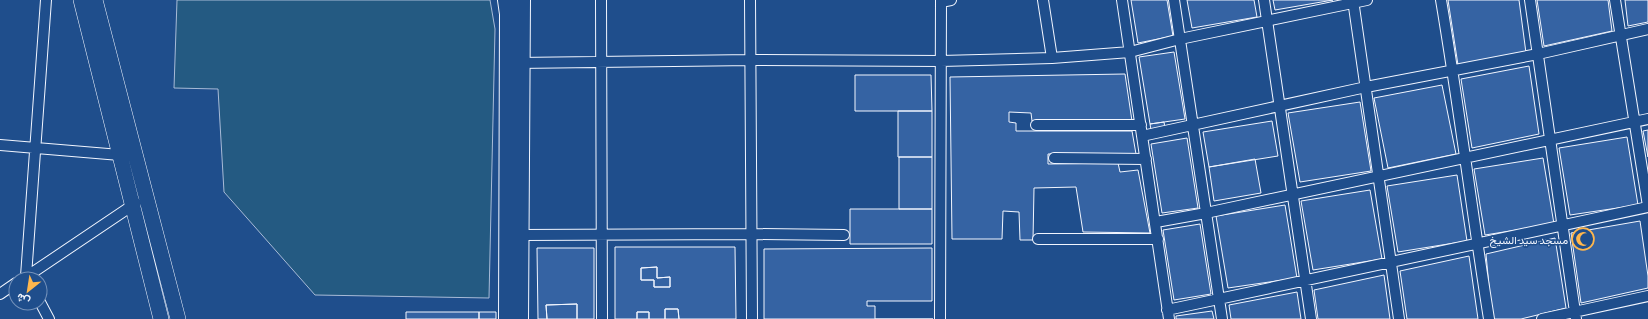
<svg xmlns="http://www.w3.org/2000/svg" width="1648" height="319" font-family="Commissioner,Vazirmatn,sans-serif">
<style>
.green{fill:#245a82;stroke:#a8bbd7}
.building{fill:#3563a3;stroke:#f2f6ff;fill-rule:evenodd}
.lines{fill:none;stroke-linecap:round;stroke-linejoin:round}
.street-casing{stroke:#f2f6ff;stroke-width:12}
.secondary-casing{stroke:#f2f6ff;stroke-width:16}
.primary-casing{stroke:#f2f6ff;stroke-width:18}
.street{stroke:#1f4e8c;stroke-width:10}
.secondary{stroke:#1f4e8c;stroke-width:15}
.primary{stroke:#1f4e8c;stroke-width:16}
.labels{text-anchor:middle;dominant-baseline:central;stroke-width:3;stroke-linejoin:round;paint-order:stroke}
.poi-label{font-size:11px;fill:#f2f6ff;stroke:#1f4e8c;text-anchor:end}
</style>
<rect width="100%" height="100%" fill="#1f4e8c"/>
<path class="green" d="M177 0H490L495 29 489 298 315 295 224 192 218 89 174 88Z"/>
<path class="building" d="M1131 0H1167L1173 36 1138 43Z
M1187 0H1254L1257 17 1192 28Z
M1273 0H1333L1275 10Z
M1448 0H1519L1526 53 1458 65Z
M1537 0H1608L1612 31 1544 46Z
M1625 0H1648V22L1628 26Z
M1174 52 1185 119 1150 124 1139 57Z
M1529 66 1539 134 1472 148 1461 79Z
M1125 74 1132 121H1032L1031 113 1009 112V122L1016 123V131H1132L1136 154H1048V164L1118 163 1120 172 1138 170 1150 233 1083 232 1076 187 1034 188 1033 240H1020L1019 212 1003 211 1002 239H952L950 77Z
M855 75H931L932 111H855Z
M1442 85 1456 154 1388 168 1374 98Z
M1360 102 1371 171 1300 182 1288 113Z
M898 111H932V157H898Z
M1272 121 1278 156 1209 167 1203 132Z
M1164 122 1165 128 1151 130 1150 124Z
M1648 130V157L1643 131Z
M1627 137 1638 205 1570 215 1559 148Z
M1187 138 1198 208 1162 213 1151 144Z
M899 157H932V209H899Z
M1543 158 1554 224 1485 235 1474 169Z
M1255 159 1261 193 1214 201 1209 167Z
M1457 175 1467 241 1398 252 1387 186Z
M1370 190 1382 259 1313 270 1301 201Z
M1285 205 1297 278 1228 288 1216 216Z
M850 209H932V244H850Z
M1640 221 1648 276V288L1581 303 1571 233Z
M1200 224 1211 294 1174 300 1163 230Z
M1555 238 1566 308 1521 319H1492L1486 254Z
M615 247H735L736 319H679L678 309H665V319H649V312H637V319H615ZM657 267V278L670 277V287H654V280H641V268Z
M537 248H594V319H577V304L546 305 547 319H538Z
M932 248V301H867V306H875V319H933H764V249Z
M1469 256 1478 319H1407L1400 271Z
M657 267V278L670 277V287H654V280H641V268Z
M1384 275 1390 319H1318L1314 290Z
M1297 292 1301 319H1231L1229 305Z
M577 304V319H547L546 305Z
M665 309H678L679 319H665Z
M1212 311 1214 319H1176V316Z
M406 312H479V319H406Z
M479 312H496V319H479Z
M637 312H649V319H637Z"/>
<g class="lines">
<g class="street-casing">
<path id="street" d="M601 0 602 319
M750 0 752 319
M1043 0 1052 58
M1122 0 1169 319
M1174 0 1222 319
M1264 0 1311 319
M1353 0 1399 319
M1441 0C1459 106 1472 213 1489 319
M1530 0 1576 319
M1615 0 1648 206
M941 2 951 0
M517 63 752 60 941 61 1052 58 1130 52 1180 39 1367 0
M1036 125H1141
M1142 136 1366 87 1538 54 1648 29
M0 145 120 155 125 154
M1054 158 1146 159
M1156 222 1206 213 1648 119
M521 235 752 234 844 235
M1038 239H1158
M23 279 136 203
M28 279 26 276 46 0
M0 294 16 283
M40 302 49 319
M1167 310 1648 207
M940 319 941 0
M1542 319 1648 296"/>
</g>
<g class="secondary-casing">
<path id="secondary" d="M81 0 161 319
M95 0 178 319"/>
</g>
<g class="primary-casing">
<path id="primary" d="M506 0 508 14 507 319
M520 319 522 0"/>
</g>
<use href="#street" class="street"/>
<use href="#secondary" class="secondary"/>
<use href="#primary" class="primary"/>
</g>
<defs>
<g id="mosque-ring" transform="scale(1.15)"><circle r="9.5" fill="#1f4e8c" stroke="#ffb74d" stroke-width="1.5"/><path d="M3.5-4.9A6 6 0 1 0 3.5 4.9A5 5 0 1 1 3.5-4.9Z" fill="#ffb74d"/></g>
</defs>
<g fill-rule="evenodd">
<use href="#mosque-ring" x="1583" y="239"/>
</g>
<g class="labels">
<g class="poi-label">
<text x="1568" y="239">مسجد سيد الشيخ</text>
</g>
</g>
<g transform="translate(28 291) rotate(210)"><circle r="19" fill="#1f4e8c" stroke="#7391ba"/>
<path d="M0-3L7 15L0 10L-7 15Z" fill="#ffb74d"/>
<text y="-6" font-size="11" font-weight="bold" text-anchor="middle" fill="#f2f6ff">ش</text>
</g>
</svg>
